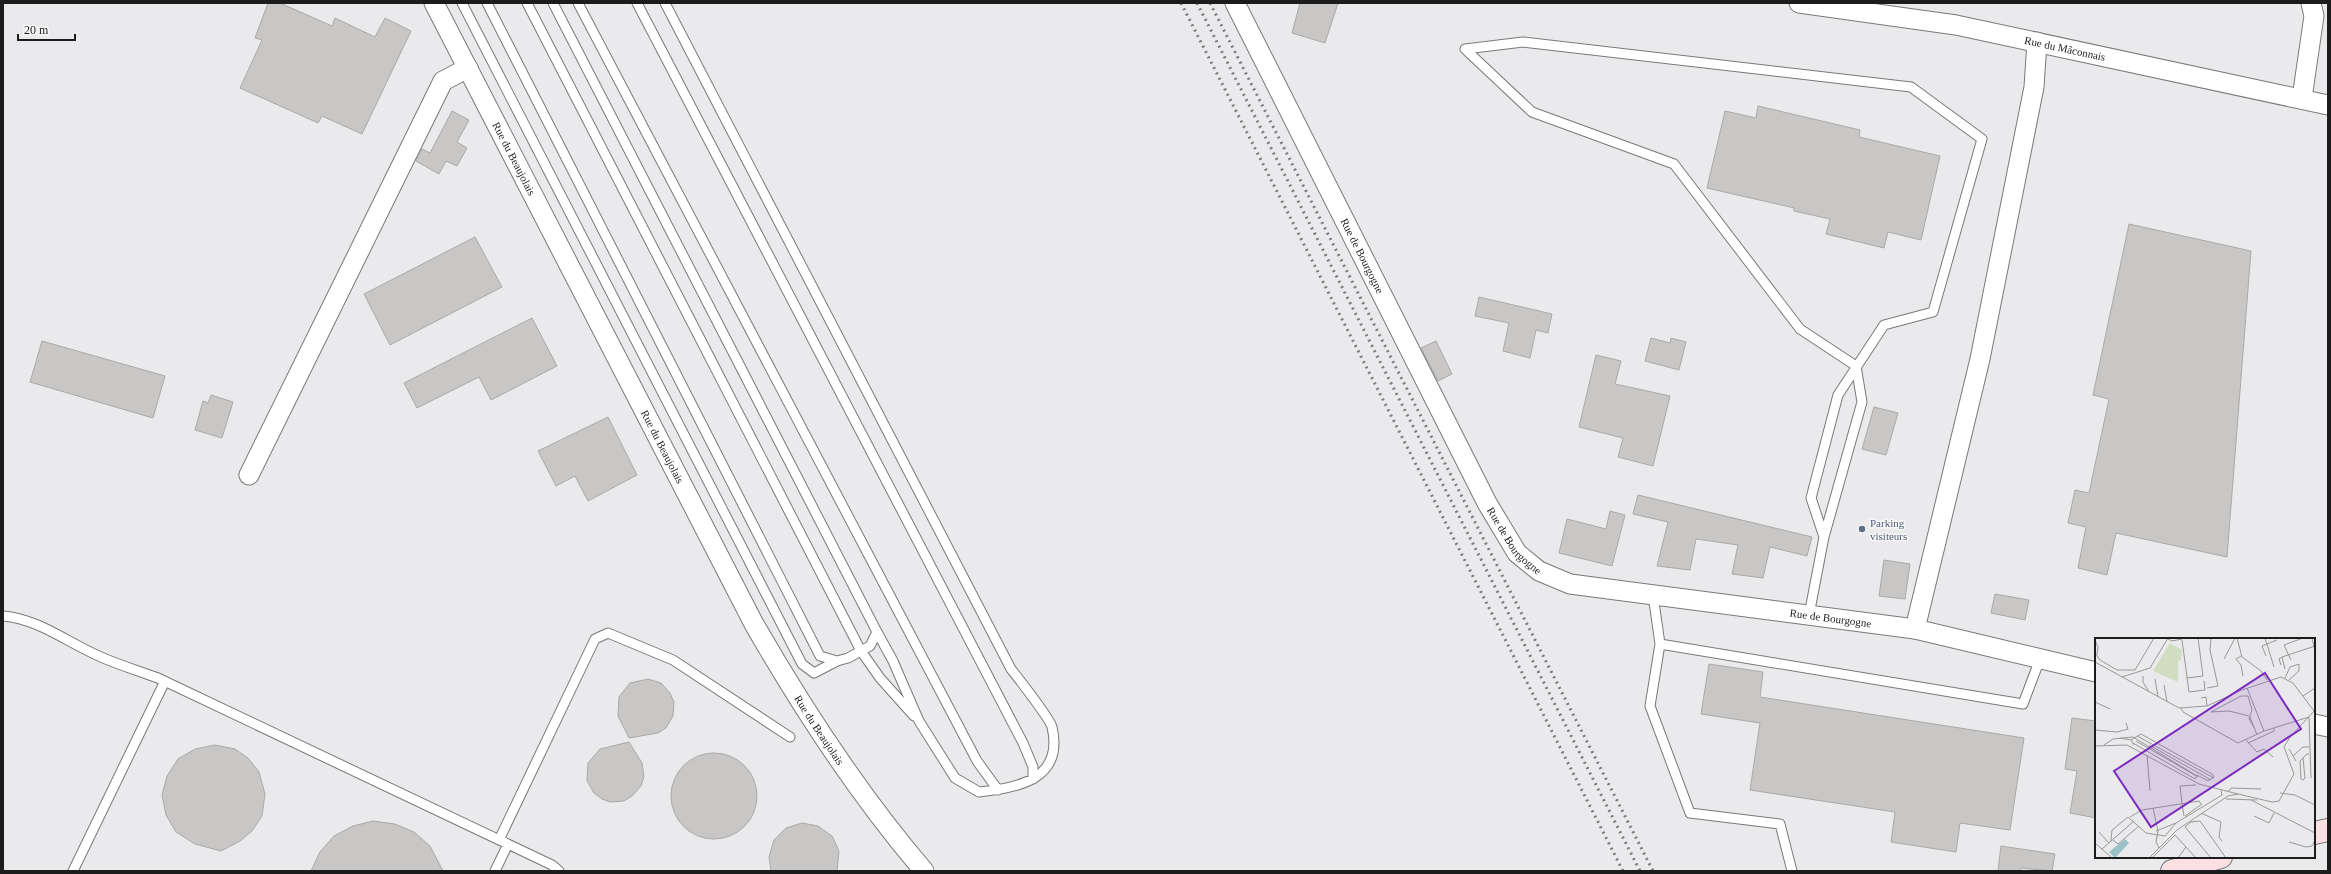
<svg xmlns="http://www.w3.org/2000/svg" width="2331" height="874" font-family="'Times New Roman',serif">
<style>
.building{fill:#c8c7c6;stroke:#aaa9a8}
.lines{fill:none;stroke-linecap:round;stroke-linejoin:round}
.service-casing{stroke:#79797a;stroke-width:11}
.minor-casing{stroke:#79797a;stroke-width:21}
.secondary-casing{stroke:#79797a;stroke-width:24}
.service{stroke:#fff;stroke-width:9}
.minor{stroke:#fff;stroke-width:19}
.secondary{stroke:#fadfe3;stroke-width:22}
.rail{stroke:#7e7e7f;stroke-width:3;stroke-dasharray:2 4;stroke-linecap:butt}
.service-dot{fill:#5c6f8a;stroke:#f7f7f9;stroke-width:1.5}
.labels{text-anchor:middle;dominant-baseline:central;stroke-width:3;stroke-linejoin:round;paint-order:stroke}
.street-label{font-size:11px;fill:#1c1c1c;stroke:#f7f7f9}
.service-label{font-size:11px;fill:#4e5e75;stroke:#f7f7f9;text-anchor:start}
.inset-road{fill:none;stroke:#989899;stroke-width:1}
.view{fill:#7b2cbf;fill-opacity:0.15;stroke:#7b2cbf;stroke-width:2}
.inset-edge{fill:none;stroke:#1c1c1c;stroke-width:2}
</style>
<rect width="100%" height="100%" fill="#eaeaec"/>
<path class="building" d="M268 3H280L332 26 335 18 375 37 385 18 411 31 362 134 322 116 318 123 240 88 262 40 255 38Z
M1300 3H1338L1325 43 1292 33Z
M1758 106 1860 130 1859 137 1940 156 1921 240 1888 232 1884 248 1826 234 1830 219 1794 211V208L1707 188 1725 111 1756 118Z
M452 111 469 120 457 142 467 148 457 166 446 161 439 174 416 161 422 149 430 153Z
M2129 224 2251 251 2227 557 2116 533 2107 575 2078 568 2086 527 2068 523 2075 490 2089 493 2109 399 2093 395Z
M475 237 502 287 390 345 364 294Z
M1479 297 1552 314 1548 333 1536 330 1530 358 1503 351 1509 323 1475 316Z
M532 318 557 366 491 400 479 377 417 408 404 383Z
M1651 338 1670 343 1671 338 1686 342 1679 370 1645 361Z
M42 341 165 376 153 418 30 382Z
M1436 341 1452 374 1438 381 1421 348Z
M1596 355 1621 361 1615 384 1670 396 1653 466 1618 457 1623 438 1579 427Z
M211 395 233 402 222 438 195 430 203 401 208 403Z
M1874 407 1898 413 1886 455 1862 449Z
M608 417 637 475 588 501 575 476 556 486 538 451Z
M1638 495 1812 537 1807 556 1770 547 1763 578 1732 574 1738 545 1696 539 1690 570 1657 566 1668 522 1633 514Z
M1610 511 1625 515 1612 566 1559 553 1567 519 1606 529Z
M1884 560 1910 564 1905 599 1879 596Z
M1995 594 2029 600 2025 620 1991 613Z
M1709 664 1763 672 1760 697 2024 738 2010 830 1960 823 1956 852 1891 842 1895 812 1750 790 1760 723 1701 714Z
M648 679 661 683 670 693 674 702 673 716 666 728 658 733 629 738 618 716 619 697 630 683Z
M2072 718 2096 721V818L2070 813 2077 771 2065 769Z
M629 742 642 763 644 777 641 786 632 796 624 801 610 802 602 799 594 793 587 781 588 763 600 749Z
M215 745 235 749 248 758 259 772 265 794 262 816 252 831 240 841 221 851 195 844 176 832 166 815 162 795 167 776 178 759 195 749Z
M671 796a43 43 0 1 1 86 0a43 43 0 1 1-86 0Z
M373 821 395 824 414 832 430 846 443 871H311L320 852 334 836 353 826Z
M802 823 818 826 832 836 839 851 837 871H771L769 857 774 840 786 828Z
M2001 846 2055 854 2052 871 2021 868 2020 871H1998Z"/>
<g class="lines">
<g class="service-casing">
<path id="service" d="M462 3 802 664 814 673 837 661
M487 3 820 656 837 661 848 658 870 646 877 632 553 3
M527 3 861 651 880 678 914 716
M578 3 977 761 998 790
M637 3 1023 743 1033 767V779
M665 3 1011 669C1019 679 1050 719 1052 727 1064 779 1019 788 979 792L955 778 919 721 893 661 877 632
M1653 595 1660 644 1650 706 1690 813 1780 824 1792 871
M1809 615 1824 537 1862 402 1856 366 1800 329 1674 164 1532 112 1465 49 1523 42 1911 87 1982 139 1933 312 1884 325 1838 395 1811 498 1824 537
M3 616C39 619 68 643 101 657 119 665 139 671 158 678L552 865 559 871
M1660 644 2023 704 2040 659
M499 840 595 639 608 633 673 660 790 737
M73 871 165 681
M495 871 508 844"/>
</g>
<g class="minor-casing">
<g id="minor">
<path id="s1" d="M434 3 754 624C804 711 858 794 924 871"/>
<path id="s2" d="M1235 3 1487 503 1517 553 1539 571 1570 584 1915 629 2096 672"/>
<path id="s3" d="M1799 3 1956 25 2328 105"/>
<path d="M2302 98 2314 16 2311 3"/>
<path d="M249 475 443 81 468 68"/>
<path d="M1915 629 1980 359 2034 87 2037 42"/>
<path d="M2314 724 2328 727"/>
</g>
</g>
<g class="secondary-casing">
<path id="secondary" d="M2314 833 2328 830
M2172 871 2221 857"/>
</g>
<use href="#service" class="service"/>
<use href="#minor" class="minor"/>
<use href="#secondary" class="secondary"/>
<path class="rail" d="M1181 3 1623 871
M1197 3 1640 871
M1210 3 1653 871"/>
</g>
<circle class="service-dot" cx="1862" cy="529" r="4"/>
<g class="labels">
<g class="street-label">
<text stroke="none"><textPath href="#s3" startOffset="270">Rue du Mâconnais</textPath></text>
<text stroke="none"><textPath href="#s1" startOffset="175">Rue du Beaujolais</textPath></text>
<text stroke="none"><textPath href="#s2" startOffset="283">Rue de Bourgogne</textPath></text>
<text stroke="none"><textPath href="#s1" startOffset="499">Rue du Beaujolais</textPath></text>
<text stroke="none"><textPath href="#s2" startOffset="607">Rue de Bourgogne</textPath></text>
<text stroke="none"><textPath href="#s2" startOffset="943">Rue de Bourgogne</textPath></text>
<text stroke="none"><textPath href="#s1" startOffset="823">Rue du Beaujolais</textPath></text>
</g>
<g class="service-label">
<text x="1870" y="523">Parking<tspan x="1870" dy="13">visiteurs</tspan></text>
</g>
</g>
<g transform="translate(2095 638)">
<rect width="220" height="220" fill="#eaeaec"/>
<path d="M75 5 87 12 86 22 83 23V44L58 33Z" fill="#d1ddc0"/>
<path d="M30 201 34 205 20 220 14 214Z" fill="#9ac2c7"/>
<path class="inset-road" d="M142 0 147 19 166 33 172 42M170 0 179 29M217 0 220 13M73 1 77 3 87 1M0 2 3 9 2 17M87 2 94 54 110 52 109 43M0 15 5 22 22 32H40L59 0M146 18 141 21 146 27 148 38M171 18 167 8 182 2M187 19 190 31M129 21 140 0M196 22 189 7 208 0M0 24 84 70 112 68 147 52 186 39 198 45 219 73M186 27 184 21 187 19 220 8M48 38V44L54 54M27 39 55 30 73 0M92 40 108 38 103 0M190 40 195 29 204 26V33L194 42M60 41 63 59M69 47 72 64M112 50 123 48 115 12 116 0M152 50 169 93M208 58 220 50M106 60 111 59 112 68M0 64 15 71M86 70 88 74 143 105 169 93 214 79 216 140M154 78 134 73 116 74 146 58H153L157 72 154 81 160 91M155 79 162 97M0 92 22 94 33 91 31 85M42 98 119 140M25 100 36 102 39 107M36 102 46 96 117 136 119 139 113 143 102 137M151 102 162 114 169 111 178 119M41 103 103 139M153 105 179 93V90M9 107 18 101 38 99 102 138 100 141 38 105M54 107 116 142M0 108 32 107 104 146 143 156M194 111 201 123M52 117 55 153M198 118 208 109H214M208 120 210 140 208 142 206 141 205 123 212 116H214M133 154 136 150 166 151M185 155 200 157 220 167M131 161 162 162M156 162 220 195M87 166 85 148 101 147M87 166 89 178M58 170 63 193 61 204 64 210M106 175 126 184 124 199 127 203M90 178 107 166M159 178 174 185 179 175M35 179 47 172 104 163 106 166M61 193 81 185M4 194 14 205M18 202 23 206 44 188M16 203 17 192 33 179 51 195 70 198 81 185 127 157 126 152M194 204 211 209 217 208 220 202M0 205 17 220M7 211 39 183M54 220 82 192 133 158 143 156 177 164 184 163 199 136 189 109 195 99 220 72M57 220 80 197 101 220M83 220 91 209M116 220 90 189 96 184 105 183 131 220"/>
<path class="view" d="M170 35 206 91 56 189 19 133Z"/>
<rect width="220" height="220" class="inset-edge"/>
</g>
<rect width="2331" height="874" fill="none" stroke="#1c1c1c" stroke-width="8"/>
<path d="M18 34v6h57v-6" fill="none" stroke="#1c1c1c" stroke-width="2"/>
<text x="24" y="34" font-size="12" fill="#1c1c1c" stroke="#f7f7f9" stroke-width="3" paint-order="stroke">20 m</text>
</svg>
